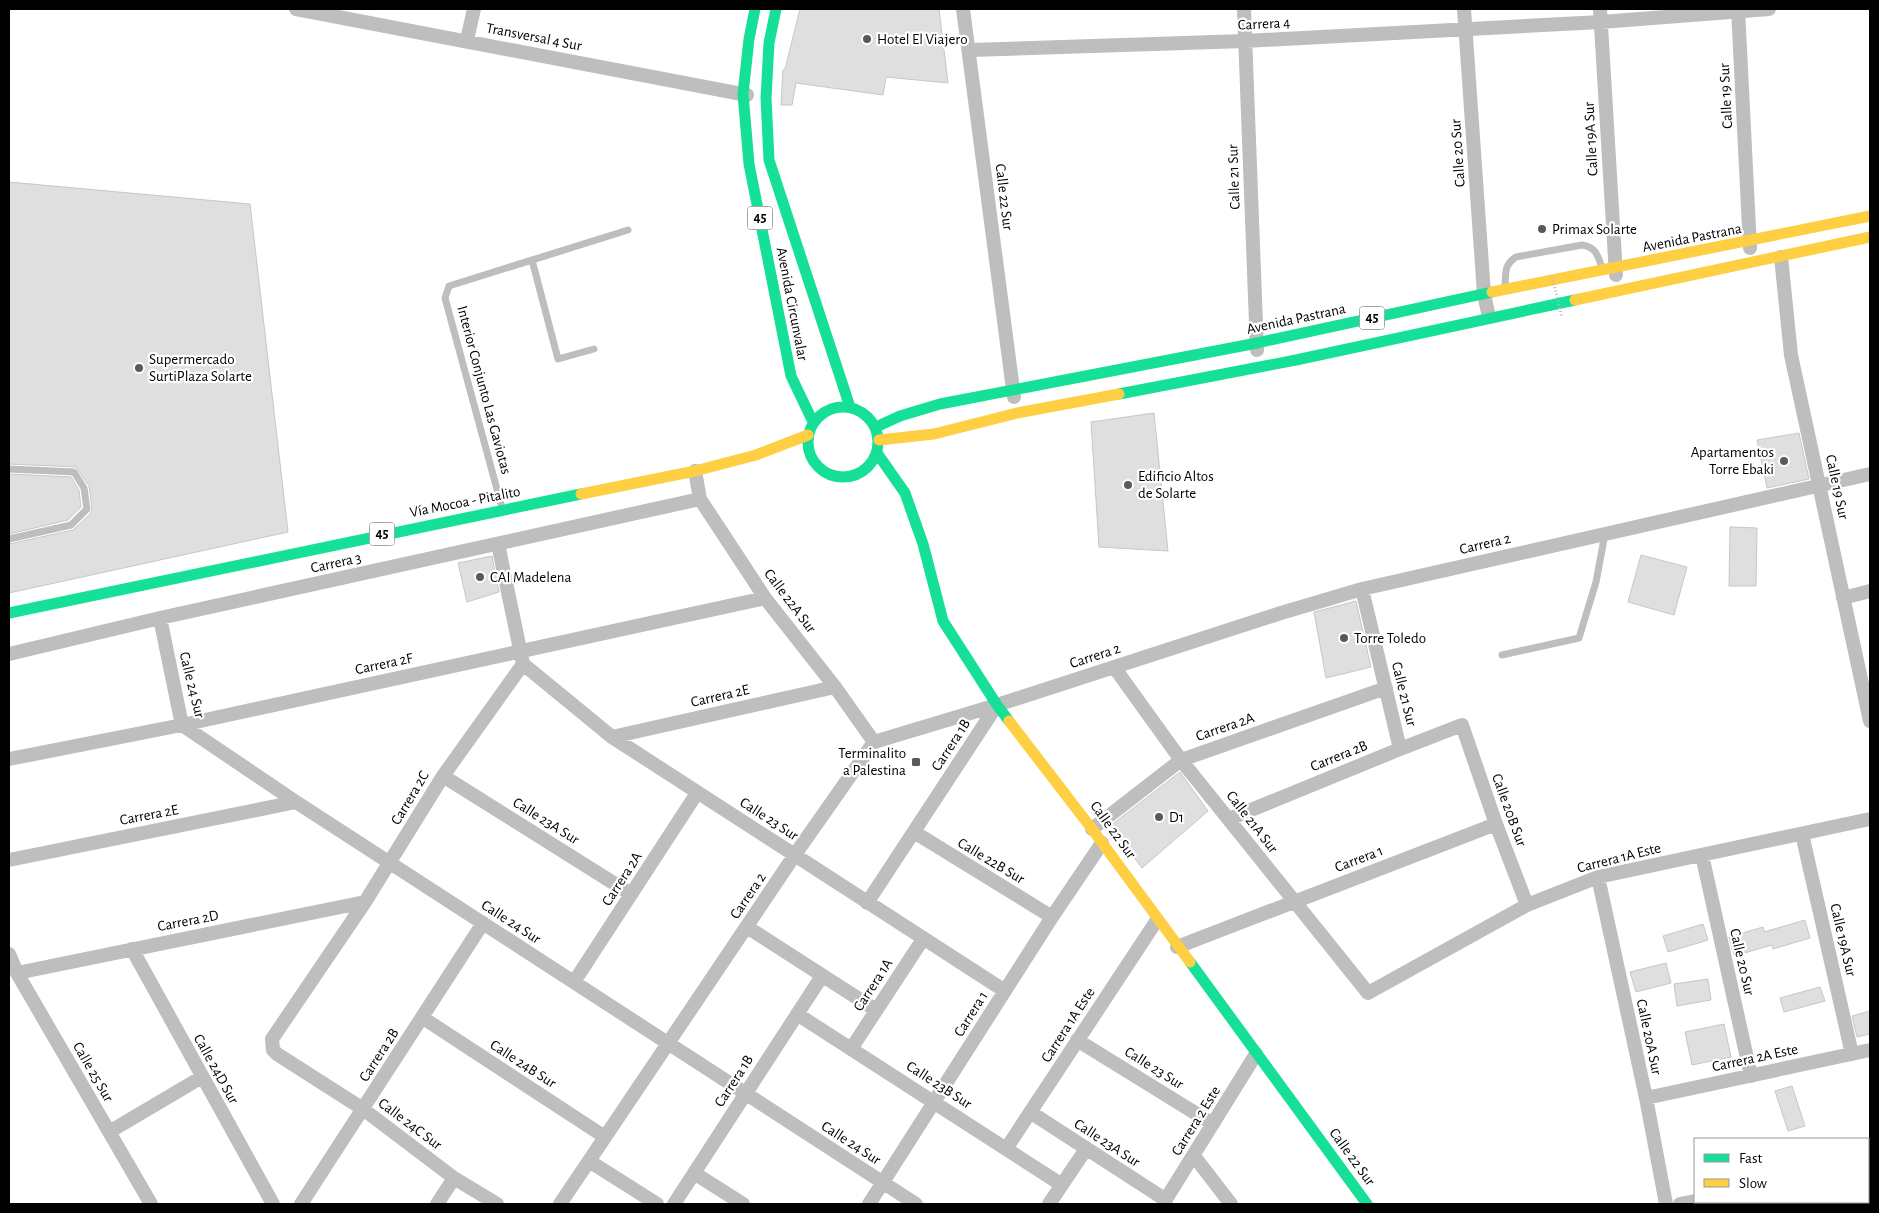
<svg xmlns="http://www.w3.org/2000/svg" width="1879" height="1213" font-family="'Alegreya Sans',sans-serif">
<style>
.building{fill:#dfdfdf;stroke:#c7c7c7}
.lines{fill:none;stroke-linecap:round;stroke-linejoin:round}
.lane{stroke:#bebebe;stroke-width:7}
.street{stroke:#bebebe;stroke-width:14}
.fast{stroke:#16e098;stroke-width:11}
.slow{stroke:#ffcf43;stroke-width:11}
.path-bridge{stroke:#b9b9b9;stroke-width:3;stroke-dasharray:1 2.5;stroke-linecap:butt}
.poi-dot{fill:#595959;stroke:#fff;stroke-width:2}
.labels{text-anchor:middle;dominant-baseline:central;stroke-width:4.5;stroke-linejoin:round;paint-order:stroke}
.shield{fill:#fff;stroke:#4c4c4c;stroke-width:1}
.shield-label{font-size:14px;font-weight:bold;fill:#000}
.street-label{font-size:15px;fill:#000;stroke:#fff}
.poi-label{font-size:15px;fill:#000;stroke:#fff;text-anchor:start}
</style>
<rect width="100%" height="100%" fill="#fff"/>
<path class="building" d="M800 9H939L948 83 886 77 883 95 796 83 792 105H781L783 70 785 69Z
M9 182 250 204 288 532 9 593V544L73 530 91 513 92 509 89 486 76 467 9 464Z
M1154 413 1168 551 1099 547 1091 422Z
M1799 433 1809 479 1767 488 1757 440Z
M9 474 71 477 79 490 81 507 68 520 9 534Z
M1730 527 1757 528 1756 586H1729Z
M1641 555 1687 567 1674 615 1628 602Z
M492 556 499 592 467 602 458 563Z
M1356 601 1371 667 1326 678 1314 612Z
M1180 772 1208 811 1142 868 1110 826Z
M1805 920 1810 938 1773 949 1772 945 1734 956 1729 937 1763 927 1764 932Z
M1703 924 1708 940 1668 952 1663 936Z
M1666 963 1671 983 1636 992 1630 972Z
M1708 979 1711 1000 1677 1006 1674 984Z
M1820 987 1825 1001 1784 1012 1780 998Z
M1870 1011V1034L1857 1037 1852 1016Z
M1724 1024 1731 1057 1692 1065 1685 1032Z
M1792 1086 1805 1126 1788 1131 1775 1091Z"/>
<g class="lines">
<path class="lane" d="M532 260 558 359 594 349
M1505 286C1506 272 1504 265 1516 257L1582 245C1596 247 1598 256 1602 268
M9 469 74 472 84 488 87 509 71 525 9 539
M501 504 445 298 449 286 628 230
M1502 655 1579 638 1596 582 1605 534"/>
<path class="street" d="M296 9 747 95
M963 9 1014 397
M1244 9 1257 350
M1464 9 1484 294 1489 317
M1600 9 1616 275
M1738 9 1750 248
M467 40 474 9
M970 50 1245 41 1601 22 1769 9
M1781 257 1791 355 1870 721
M695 471 700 499 765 598 835 687 874 742
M1362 589 1400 749
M1843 598 1870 591
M160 618 182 725 296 802 916 1204
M9 654 160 618 700 499
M523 664 612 737 1005 991
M1114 667 1181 760 1368 993 1527 905 1598 877 1870 819
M612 737 835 687
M9 759 182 725 765 598
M443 776 631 894
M1229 819 1400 749 1462 725 1496 824 1527 905
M1092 829 1181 760 1386 688
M914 832 1052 917
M1802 834 1852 1054
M1702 855 1751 1076
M9 860 296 802
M1598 877 1646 1098 1666 1204
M867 903 997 705
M747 927 876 1010
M1177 947 1496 824
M132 949 273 1204
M9 954 17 973 151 1204
M17 973 365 902
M574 982 697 793
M797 1014 1062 1185
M423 1018 605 1137
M1077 1040 1213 1124
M851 1049 923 939
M1646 1098 1870 1050
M1030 1112 1166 1200
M109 1132 202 1077
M1006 1149 1157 920
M1194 1156 1231 1204
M589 1161 657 1204
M1868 1167 1870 1166
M694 1173 743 1204
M301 1204 483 923
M437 1204 454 1178
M497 1204 454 1178 363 1109 277 1054 273 1050 272 1039 365 902 443 776 523 664 498 544
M560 1204 794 856 874 742 997 705 1281 613 1362 589 1870 474
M674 1204 822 976
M869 1204 1052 917 1102 843
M1049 1204 1086 1149
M1163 1204 1256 1054
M1680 1204 1695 1201"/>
<path class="fast" d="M755 9 749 39 743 94 749 164 791 376 813 422
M776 9 769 43 766 98 769 160 850 407
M1119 394 1296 360 1575 300
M808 442a35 35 0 1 1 70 0a35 35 0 1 1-70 0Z
M876 427 900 416 940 404 1257 343 1492 292
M877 453 905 493 923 544 943 621 997 705 1009 721
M9 613 581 494
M1190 962 1367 1204"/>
<path class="slow" d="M1492 292 1870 216
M1575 300 1870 237
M879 440 934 434 1017 413 1119 394
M581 494 695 471 756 455 808 435
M1009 721 1092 829 1190 962"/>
<path class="path-bridge" d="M1552 277 1562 317"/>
</g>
<g class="poi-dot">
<circle cx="867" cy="39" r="5"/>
<circle cx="1542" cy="229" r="5"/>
<circle cx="139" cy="368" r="5"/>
<circle cx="1784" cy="461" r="5"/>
<circle cx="1128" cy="485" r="5"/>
<circle cx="480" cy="577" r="5"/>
<circle cx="1344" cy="638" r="5"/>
<rect x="911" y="757" width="10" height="10" rx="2.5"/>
<circle cx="1159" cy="817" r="5"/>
</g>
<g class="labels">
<g class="shield">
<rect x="747.5" y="206.5" width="25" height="23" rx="4"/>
<rect x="1359.5" y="306.5" width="25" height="23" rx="4"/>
<rect x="369.5" y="522.5" width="25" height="23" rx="4"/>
</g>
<g class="shield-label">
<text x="760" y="218">45</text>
<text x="1372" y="318">45</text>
<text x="382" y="534">45</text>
</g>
<g class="street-label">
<text transform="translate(1264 24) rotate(-3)">Carrera 4</text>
<text transform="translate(534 37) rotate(11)">Transversal 4 Sur</text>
<text transform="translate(1726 96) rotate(-93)">Calle 19 Sur</text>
<text transform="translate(1591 139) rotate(-93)">Calle 19A Sur</text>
<text transform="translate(1458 153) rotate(-94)">Calle 20 Sur</text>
<text transform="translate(1234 177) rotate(-92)">Calle 21 Sur</text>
<text transform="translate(1004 197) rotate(83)">Calle 22 Sur</text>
<text transform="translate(1692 238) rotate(-11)">Avenida Pastrana</text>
<text transform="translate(792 304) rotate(79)">Avenida Circunvalar</text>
<text transform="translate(1296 319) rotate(-12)">Avenida Pastrana</text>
<text transform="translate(484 390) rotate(75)">Interior Conjunto Las Gaviotas</text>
<text transform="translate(1837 487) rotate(78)">Calle 19 Sur</text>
<text transform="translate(465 502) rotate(-11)">Vía Mocoa - Pitalito</text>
<text transform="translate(1485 544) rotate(-13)">Carrera 2</text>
<text transform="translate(336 563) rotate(-12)">Carrera 3</text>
<text transform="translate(790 601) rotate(53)">Calle 22A Sur</text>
<text transform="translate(1095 656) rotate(-18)">Carrera 2</text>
<text transform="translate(384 664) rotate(-12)">Carrera 2F</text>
<text transform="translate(192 685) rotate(76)">Calle 24 Sur</text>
<text transform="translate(1404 694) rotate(76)">Calle 21 Sur</text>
<text transform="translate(720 696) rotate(-13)">Carrera 2E</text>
<text transform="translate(1225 727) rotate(-19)">Carrera 2A</text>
<text transform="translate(951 745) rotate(-57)">Carrera 1B</text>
<text transform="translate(1339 756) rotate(-22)">Carrera 2B</text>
<text transform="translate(410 798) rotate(-59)">Carrera 2C</text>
<text transform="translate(1509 810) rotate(70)">Calle 20B Sur</text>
<text transform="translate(149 815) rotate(-11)">Carrera 2E</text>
<text transform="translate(769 819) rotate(33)">Calle 23 Sur</text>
<text transform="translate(546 821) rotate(32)">Calle 23A Sur</text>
<text transform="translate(1252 822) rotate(52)">Calle 21A Sur</text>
<text transform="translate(1113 830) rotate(54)">Calle 22 Sur</text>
<text transform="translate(1619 858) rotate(-14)">Carrera 1A Este</text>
<text transform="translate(1359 859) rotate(-21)">Carrera 1</text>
<text transform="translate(991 861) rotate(31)">Calle 22B Sur</text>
<text transform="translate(622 879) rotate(-57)">Carrera 2A</text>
<text transform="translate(748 896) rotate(-56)">Carrera 2</text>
<text transform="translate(188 921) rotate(-11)">Carrera 2D</text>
<text transform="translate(511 922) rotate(33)">Calle 24 Sur</text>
<text transform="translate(1843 940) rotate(77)">Calle 19A Sur</text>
<text transform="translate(1742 962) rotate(77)">Calle 20 Sur</text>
<text transform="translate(873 985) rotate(-57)">Carrera 1A</text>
<text transform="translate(971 1014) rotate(-58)">Carrera 1</text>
<text transform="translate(1068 1025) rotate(-57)">Carrera 1A Este</text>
<text transform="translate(1649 1037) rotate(78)">Calle 20A Sur</text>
<text transform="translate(379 1055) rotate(-57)">Carrera 2B</text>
<text transform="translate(1755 1058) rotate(-12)">Carrera 2A Este</text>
<text transform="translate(523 1064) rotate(33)">Calle 24B Sur</text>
<text transform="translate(1154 1068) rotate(32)">Calle 23 Sur</text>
<text transform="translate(216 1069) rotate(61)">Calle 24D Sur</text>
<text transform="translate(93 1072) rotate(60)">Calle 25 Sur</text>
<text transform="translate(734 1081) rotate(-57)">Carrera 1B</text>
<text transform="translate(939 1085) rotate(33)">Calle 23B Sur</text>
<text transform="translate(1196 1121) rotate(-58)">Carrera 2 Este</text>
<text transform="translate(410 1124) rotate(37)">Calle 24C Sur</text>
<text transform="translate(851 1143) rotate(33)">Calle 24 Sur</text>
<text transform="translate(1107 1143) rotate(33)">Calle 23A Sur</text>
<text transform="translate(1352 1157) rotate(54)">Calle 22 Sur</text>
</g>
<g class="poi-label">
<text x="877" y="39">Hotel El Viajero</text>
<text x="1552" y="229">Primax Solarte</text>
<text x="149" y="359">Supermercado<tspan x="149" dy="17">SurtiPlaza Solarte</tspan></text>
<text x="1774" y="452" text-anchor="end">Apartamentos<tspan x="1774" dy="17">Torre Ebaki</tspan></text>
<text x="1138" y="476">Edificio Altos<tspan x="1138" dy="17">de Solarte</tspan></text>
<text x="490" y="577">CAI Madelena</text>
<text x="1354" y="638">Torre Toledo</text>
<text x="906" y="753" text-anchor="end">Terminalito<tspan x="906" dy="17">a Palestina</tspan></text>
<text x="1169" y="817">D1</text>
</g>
</g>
<rect width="1879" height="1213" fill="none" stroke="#000000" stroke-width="20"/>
<rect x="1694" y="1138" width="175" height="65" fill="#ffffff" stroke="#999999"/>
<rect x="1704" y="1154" width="25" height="8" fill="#16e098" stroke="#999999"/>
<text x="1739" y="1163" font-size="15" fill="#000000">Fast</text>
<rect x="1704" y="1179" width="25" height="8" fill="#ffcf43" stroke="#999999"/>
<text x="1739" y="1188" font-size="15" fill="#000000">Slow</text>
</svg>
